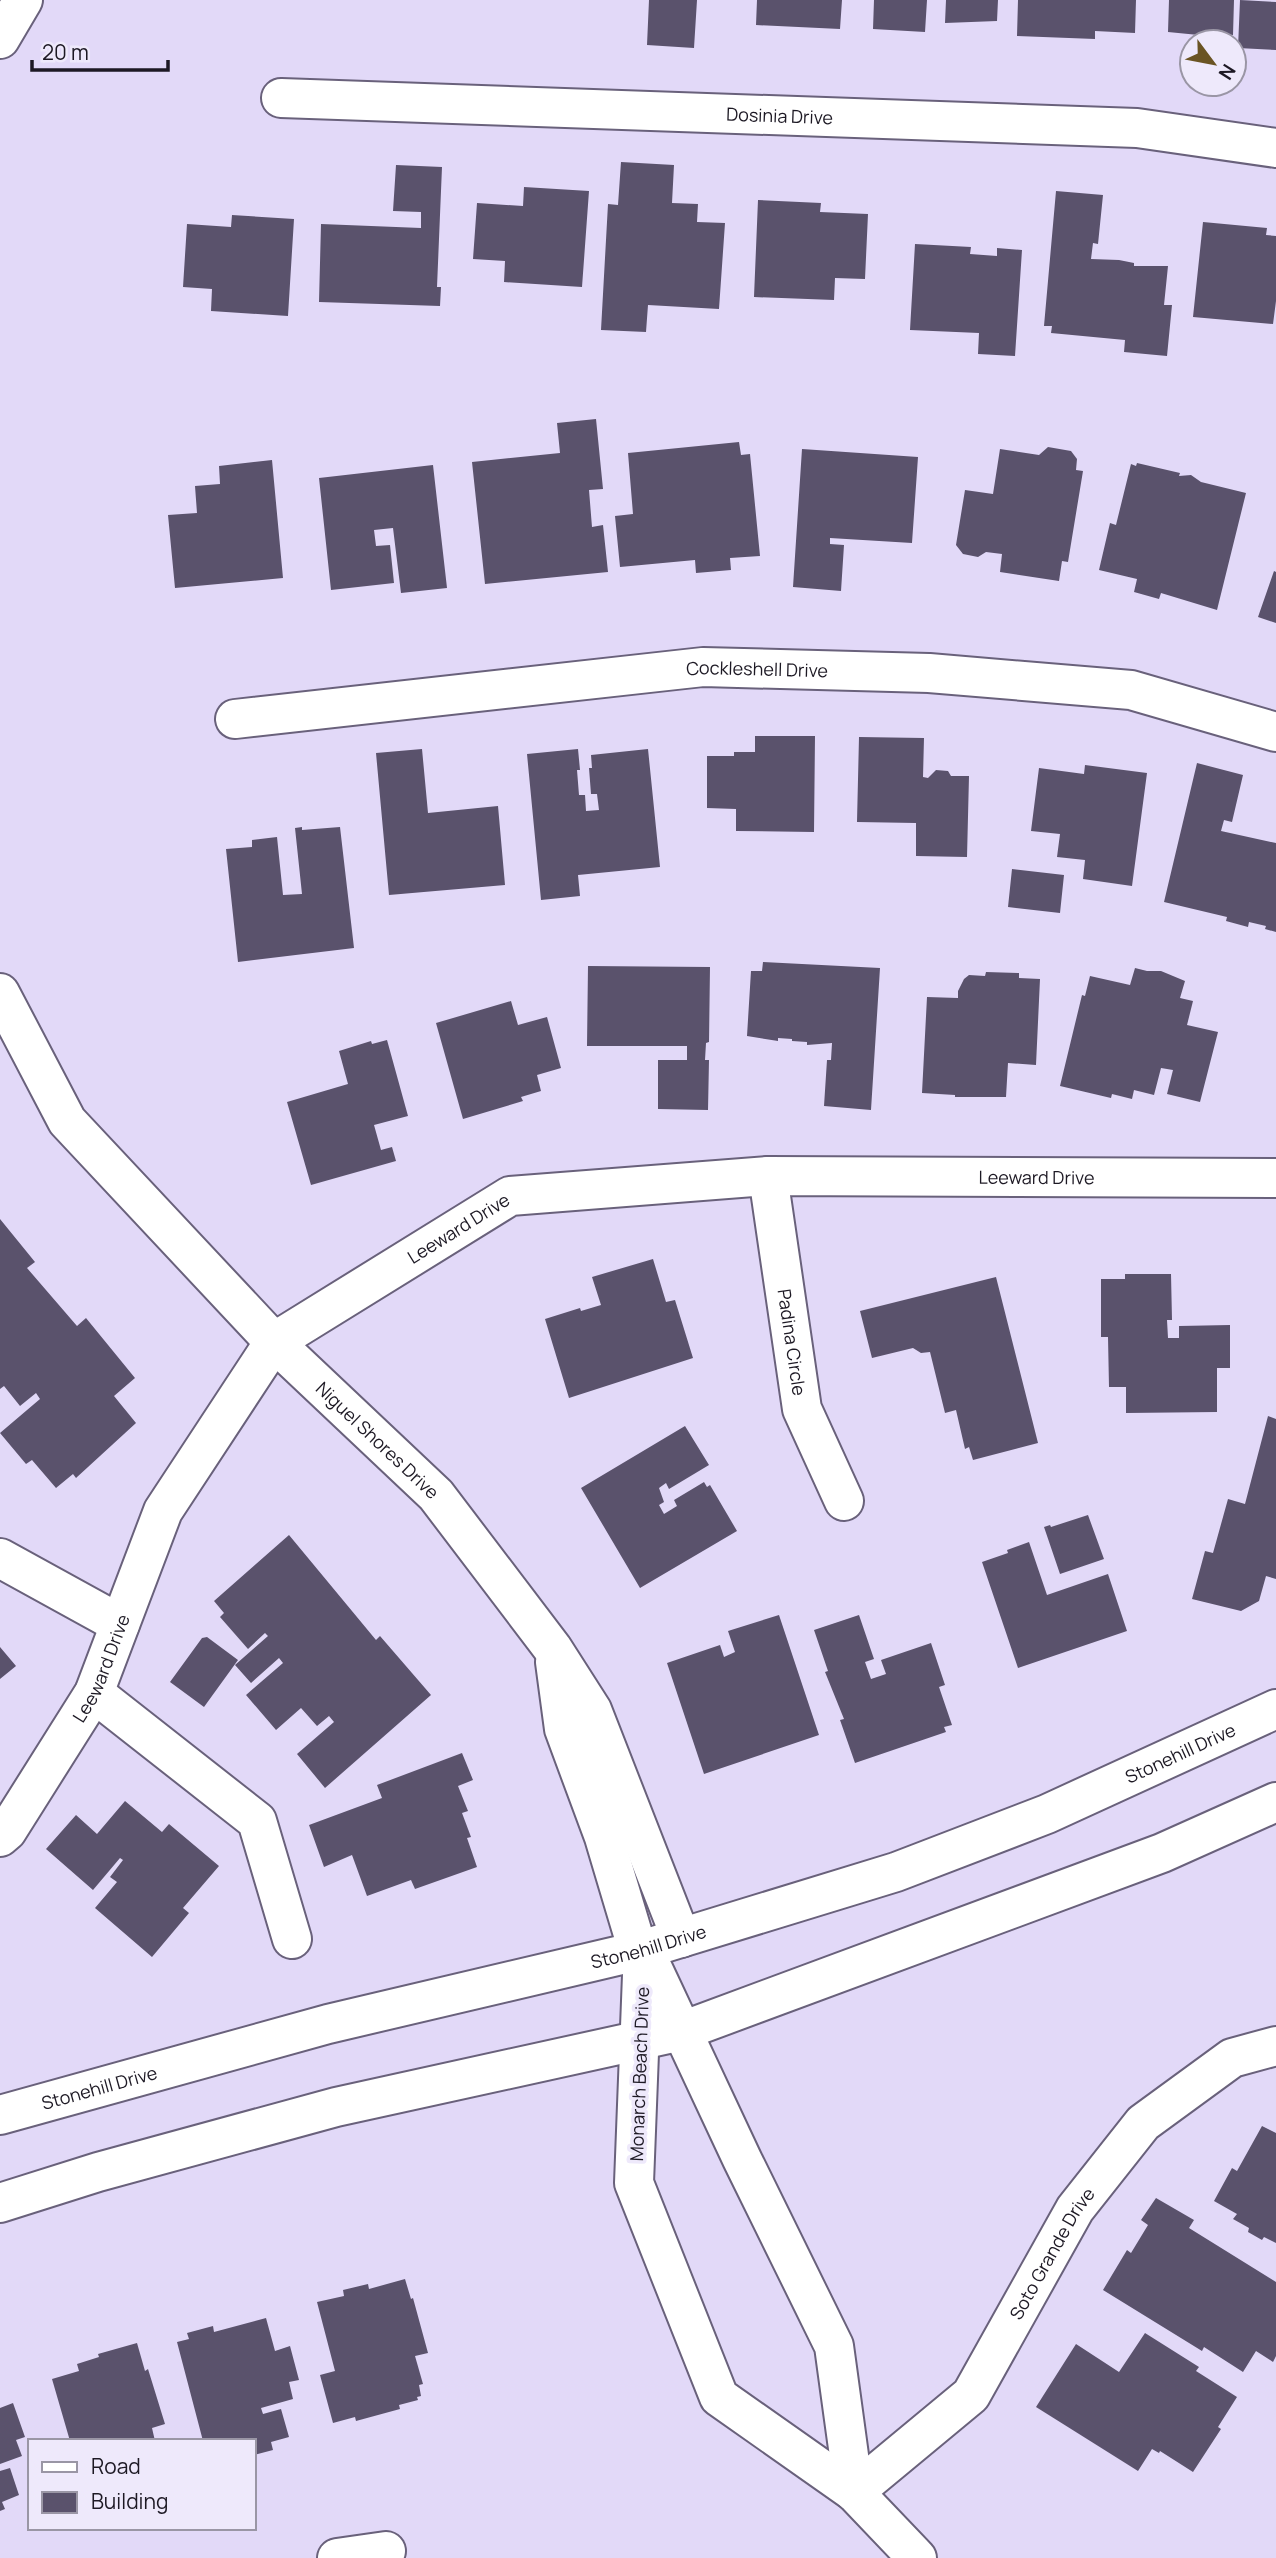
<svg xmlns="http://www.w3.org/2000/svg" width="1276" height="2558" font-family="Manrope,sans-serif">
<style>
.building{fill:#5a526c}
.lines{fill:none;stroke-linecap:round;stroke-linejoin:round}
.minor-casing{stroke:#69617b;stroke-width:42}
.tertiary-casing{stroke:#69617b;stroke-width:42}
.secondary-casing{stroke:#69617b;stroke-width:42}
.minor{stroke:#fff;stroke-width:38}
.tertiary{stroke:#fff;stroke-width:38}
.secondary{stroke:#fff;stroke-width:38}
.labels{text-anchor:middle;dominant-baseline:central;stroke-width:7;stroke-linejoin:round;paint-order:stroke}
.street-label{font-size:18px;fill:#1d1924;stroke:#eee9fb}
</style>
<rect width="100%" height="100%" fill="#e2d9f8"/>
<path class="building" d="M649 0H697L694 48 647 45Z
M757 0H842L840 29 756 25Z
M874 0H927L925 32 873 29Z
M946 0H998L997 21 945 23Z
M1018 0H1136L1135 33 1095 31V39L1017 36Z
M1169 0H1234L1233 35 1219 34V37L1168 32Z
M1240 0 1276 2V50L1238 48Z
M621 162 674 165 672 203 698 204 697 222 725 223 719 309 648 305 646 332 601 330 608 204 618 205Z
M396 165 442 167 437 287H441L440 306 319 302 321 224 421 228V212L393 211Z
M524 187 589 191 582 287 504 282 505 261 473 259 477 203 523 206Z
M1056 191 1103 195 1098 244 1093 243 1091 259 1119 260 1134 263V266H1168L1164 305H1172L1167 356 1124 352 1125 340 1051 333 1052 326H1044Z
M758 200 821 203 820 212 868 214 865 279 835 278 834 300 754 297Z
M232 215 294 219 288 316 211 311 212 289 183 287 187 224 231 227Z
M1203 222 1267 228 1266 235 1276 236V301L1273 324 1193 317Z
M915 244 971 247 970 254 997 256V248L1022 250 1015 356 978 354 979 333 910 330Z
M596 419 603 489 589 490 592 527 603 525 608 572 485 584 472 462 560 453 557 423Z
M739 442 741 455 750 454 760 556 730 558 731 570 696 573 695 560 620 567 615 516 633 514 628 453Z
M1048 447 1071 451 1077 459 1076 470 1083 471 1068 562 1062 561 1059 581 1000 572 1002 554 986 552 978 557 963 554 956 545 965 490 993 494 1000 449 1039 455Z
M802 449 918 457 912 543 830 538V544L844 545 841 591 793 587Z
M272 460 283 578 175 588 168 515 197 513 195 486 220 484 219 466Z
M1137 463 1180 473 1179 476 1191 475 1201 482 1246 493 1217 610 1161 593 1159 599 1134 592 1137 579 1099 570 1110 523 1116 525 1131 464 1136 466Z
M433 465 447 588 401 593 393 528 374 530 376 546 390 545 394 583 331 590 319 478Z
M1274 571 1276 572V623L1258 617Z
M755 736H815L814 832 736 831V809L707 808V756H734V752H755Z
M859 737 924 738 923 777 928 778 936 770 948 771 951 776H969L967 857 916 856V823L857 822Z
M422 749 428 813 498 806 505 885 389 895 376 753Z
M578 749 580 770H577L579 795H585L586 811 599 810 597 794H591L589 768H592L591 755 648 749 660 867 578 875 580 896 541 900 527 754Z
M1197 763 1243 775 1232 822 1224 820 1221 831 1276 843V932L1265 929 1266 926 1249 922 1248 927 1226 921 1227 917 1164 902Z
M1085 765 1147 773 1132 886 1083 879 1085 860 1057 857 1060 834 1031 831 1039 768 1084 774Z
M302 827V830L340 827 354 948 238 962 226 849 252 847V840L277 837 283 895 302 894 295 828Z
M1012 869 1064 875 1060 913 1008 907Z
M763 962 880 968 871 1110 824 1106 827 1060H831L832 1043 807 1045V1042L792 1041V1039L778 1038V1041L747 1036 751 971H762Z
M588 966 710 967 709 1042 706 1043 705 1060H709L708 1110 658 1109V1060H687V1046H587Z
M1135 968 1147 971H1161L1185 981 1180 998 1193 1001 1187 1025 1218 1032 1200 1102 1167 1094 1173 1070 1161 1068 1154 1095 1134 1090 1132 1099 1112 1094 1111 1098 1060 1086 1082 995 1085 996 1090 976 1130 985Z
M986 972 1019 973V978L1040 979 1036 1065 1008 1063 1006 1097H955V1095L922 1093 927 997 958 998V991L964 979 969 975 985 976Z
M511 1001 518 1025 547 1017 561 1068 537 1075 541 1091 521 1097 523 1101 463 1119 436 1023Z
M387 1040 408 1116 374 1125 381 1150 392 1147 396 1161 311 1185 287 1102 348 1084 339 1051 371 1041 372 1044Z
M0 1219 35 1262 27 1268 77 1326 86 1318 135 1378 114 1396 136 1423 76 1478 73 1474 56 1488 32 1460 26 1464 0 1433 40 1399 36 1393 20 1406 4 1386 0 1389Z
M653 1259 666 1302 675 1300 693 1358 569 1398 545 1319 580 1308 581 1311 601 1305 592 1277Z
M1125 1274H1171L1172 1320H1167L1168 1338H1179V1326L1230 1325V1368H1217V1412L1126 1413V1387H1109L1108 1337H1101V1279H1125Z
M996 1277 1038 1443 973 1460 969 1447 965 1449 956 1410 945 1413 930 1352 921 1353 913 1348 872 1358 860 1311Z
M1268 1416 1276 1419V1579L1266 1576 1259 1601 1241 1611 1192 1599 1205 1551 1213 1553 1228 1499 1245 1504Z
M685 1426 709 1465 669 1489 666 1483 659 1488 664 1502 659 1505 664 1514 677 1506 674 1500 704 1482 707 1487 710 1485 737 1531 640 1588 581 1488Z
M1088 1515 1104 1559 1060 1574 1044 1527 1050 1525 1051 1527Z
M289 1535 376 1640 380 1636 431 1695 325 1788 297 1754 334 1722 329 1716 317 1726 301 1708 276 1730 246 1695 283 1663 279 1658 251 1683 235 1665 268 1636 265 1633 248 1649 220 1617 224 1613 214 1601Z
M1029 1542 1047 1595 1108 1574 1127 1631 1018 1668 982 1562 1008 1553 1007 1550Z
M779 1615 819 1735 704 1774 667 1663 720 1645 724 1657 735 1652 728 1631Z
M859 1615 874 1659 865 1662 871 1679 886 1674 881 1660 931 1643 945 1685 939 1687 952 1725 944 1727 946 1732 855 1763 840 1720 844 1719 825 1672 828 1671 814 1630Z
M207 1637 238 1660 204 1707 170 1682 202 1638Z
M0 1647 16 1666 0 1679Z
M462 1753 473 1780 458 1786 468 1811 462 1813 471 1837 467 1838 477 1867 415 1889 411 1880 367 1896 352 1855 324 1867 309 1825 382 1798 377 1785Z
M125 1801 162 1832 169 1824 219 1866 183 1908 189 1913 152 1957 95 1908 117 1882 110 1877 123 1860 120 1858 93 1890 46 1849 76 1815 97 1834Z
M1262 2126 1276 2133V2243L1264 2237 1262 2240 1248 2232 1249 2228 1233 2219 1237 2214 1214 2201 1232 2168 1237 2171Z
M1156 2198 1194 2220 1189 2228 1276 2282V2356L1273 2362 1256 2351 1243 2372 1204 2347 1202 2351 1103 2290 1127 2250 1131 2253 1148 2225 1141 2220Z
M405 2279 411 2299 413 2298 428 2353 415 2356 423 2384 419 2385 421 2396 417 2397 418 2400 399 2405 400 2409 356 2421 355 2417 333 2423 320 2375 335 2371 317 2302 344 2296 343 2290 368 2284 369 2289Z
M266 2318 275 2351 290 2346 299 2380 289 2382 293 2399 261 2408 263 2414 281 2409 289 2437 271 2442 273 2450 254 2455V2441H203L177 2342 189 2339 187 2333 213 2326 214 2332Z
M1145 2333 1199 2367 1196 2371 1237 2397 1218 2427 1221 2429 1193 2472 1160 2451 1159 2453 1152 2449 1138 2471 1036 2407 1076 2344 1119 2372Z
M137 2343 145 2371 148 2369 165 2424 152 2428 155 2441H70L52 2379 79 2371 77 2364 99 2357 98 2354Z
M13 2403 25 2437 16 2440 22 2456 0 2464V2408Z
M10 2468 19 2495 2 2502 5 2509 0 2511V2471Z"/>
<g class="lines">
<g class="minor-casing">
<g id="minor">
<path id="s1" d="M281 98 1137 128 1276 148"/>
<path id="s2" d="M235 719 703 667 929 673 1131 690 1276 732"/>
<path id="s3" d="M768 1176 802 1409 844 1501"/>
<path d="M0 1558 120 1624"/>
<path d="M94 1693 257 1821 292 1939"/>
<path id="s4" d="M0 1837 7 1831 94 1693 163 1511 274 1342 510 1196 768 1176 1276 1178"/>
<path id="s5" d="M854 2492 971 2395 1075 2209 1143 2123 1232 2058 1276 2046"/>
<path d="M337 2558 386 2551"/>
</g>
</g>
<g class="tertiary-casing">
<g id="tertiary">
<path d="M0 39 23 0"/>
<path id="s6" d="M0 993 67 1121 274 1342 436 1495 553 1649 592 1710 681 1938"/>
<path d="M555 1662 564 1729 604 1837 638 1951"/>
<path d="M643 1949 634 2183 719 2397 854 2492 917 2558"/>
<path d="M646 1954 742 2159 834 2346 854 2492"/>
</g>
</g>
<g class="secondary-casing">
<g id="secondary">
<path id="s7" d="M0 2115 328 2024 638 1951 896 1872 1047 1814 1276 1709"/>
<path d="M0 2203 98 2172 336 2107 682 2031 1162 1853 1276 1802"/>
</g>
</g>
<use href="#minor" class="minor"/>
<use href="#tertiary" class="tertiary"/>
<use href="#secondary" class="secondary"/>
</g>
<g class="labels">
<g class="street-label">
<text stroke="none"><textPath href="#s1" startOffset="499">Dosinia Drive</textPath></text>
<text stroke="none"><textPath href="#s2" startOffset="525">Cockleshell Drive</textPath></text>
<text stroke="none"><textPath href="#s4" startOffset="1374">Leeward Drive</textPath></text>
<text stroke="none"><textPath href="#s4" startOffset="786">Leeward Drive</textPath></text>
<text stroke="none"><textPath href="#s3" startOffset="168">Padina Circle</textPath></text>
<text stroke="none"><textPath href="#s6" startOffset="590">Niguel Shores Drive</textPath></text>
<text stroke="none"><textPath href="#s4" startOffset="198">Leeward Drive</textPath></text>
<text stroke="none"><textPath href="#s7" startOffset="1237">Stonehill Drive</textPath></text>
<text stroke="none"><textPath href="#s7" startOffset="670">Stonehill Drive</textPath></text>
<text transform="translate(639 2074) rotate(-88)">Monarch Beach Drive</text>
<text stroke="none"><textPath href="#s7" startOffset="103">Stonehill Drive</textPath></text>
<text stroke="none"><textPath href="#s5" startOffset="315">Soto Grande Drive</textPath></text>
</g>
</g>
<rect x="28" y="2439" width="228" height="91" fill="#eee9fb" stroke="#9a96a5" stroke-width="2"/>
<rect x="42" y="2462" width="35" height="10" fill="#ffffff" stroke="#9a96a5" stroke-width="2"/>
<text x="91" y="2474" font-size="21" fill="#1d1924">Road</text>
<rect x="42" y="2492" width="35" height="21" fill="#5a526c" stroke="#9a96a5" stroke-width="2"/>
<text x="91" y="2509" font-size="21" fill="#1d1924">Building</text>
<g transform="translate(1213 63) rotate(122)"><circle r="33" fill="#eee9fb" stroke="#9a96a5" stroke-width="2"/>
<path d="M0-5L12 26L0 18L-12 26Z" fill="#6a5423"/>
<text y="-10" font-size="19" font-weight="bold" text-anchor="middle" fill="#1d1924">N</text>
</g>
<path d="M32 60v10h136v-10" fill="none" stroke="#1d1924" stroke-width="3.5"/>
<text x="42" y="60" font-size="21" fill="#1d1924" stroke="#eee9fb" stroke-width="5" paint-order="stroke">20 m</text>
</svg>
